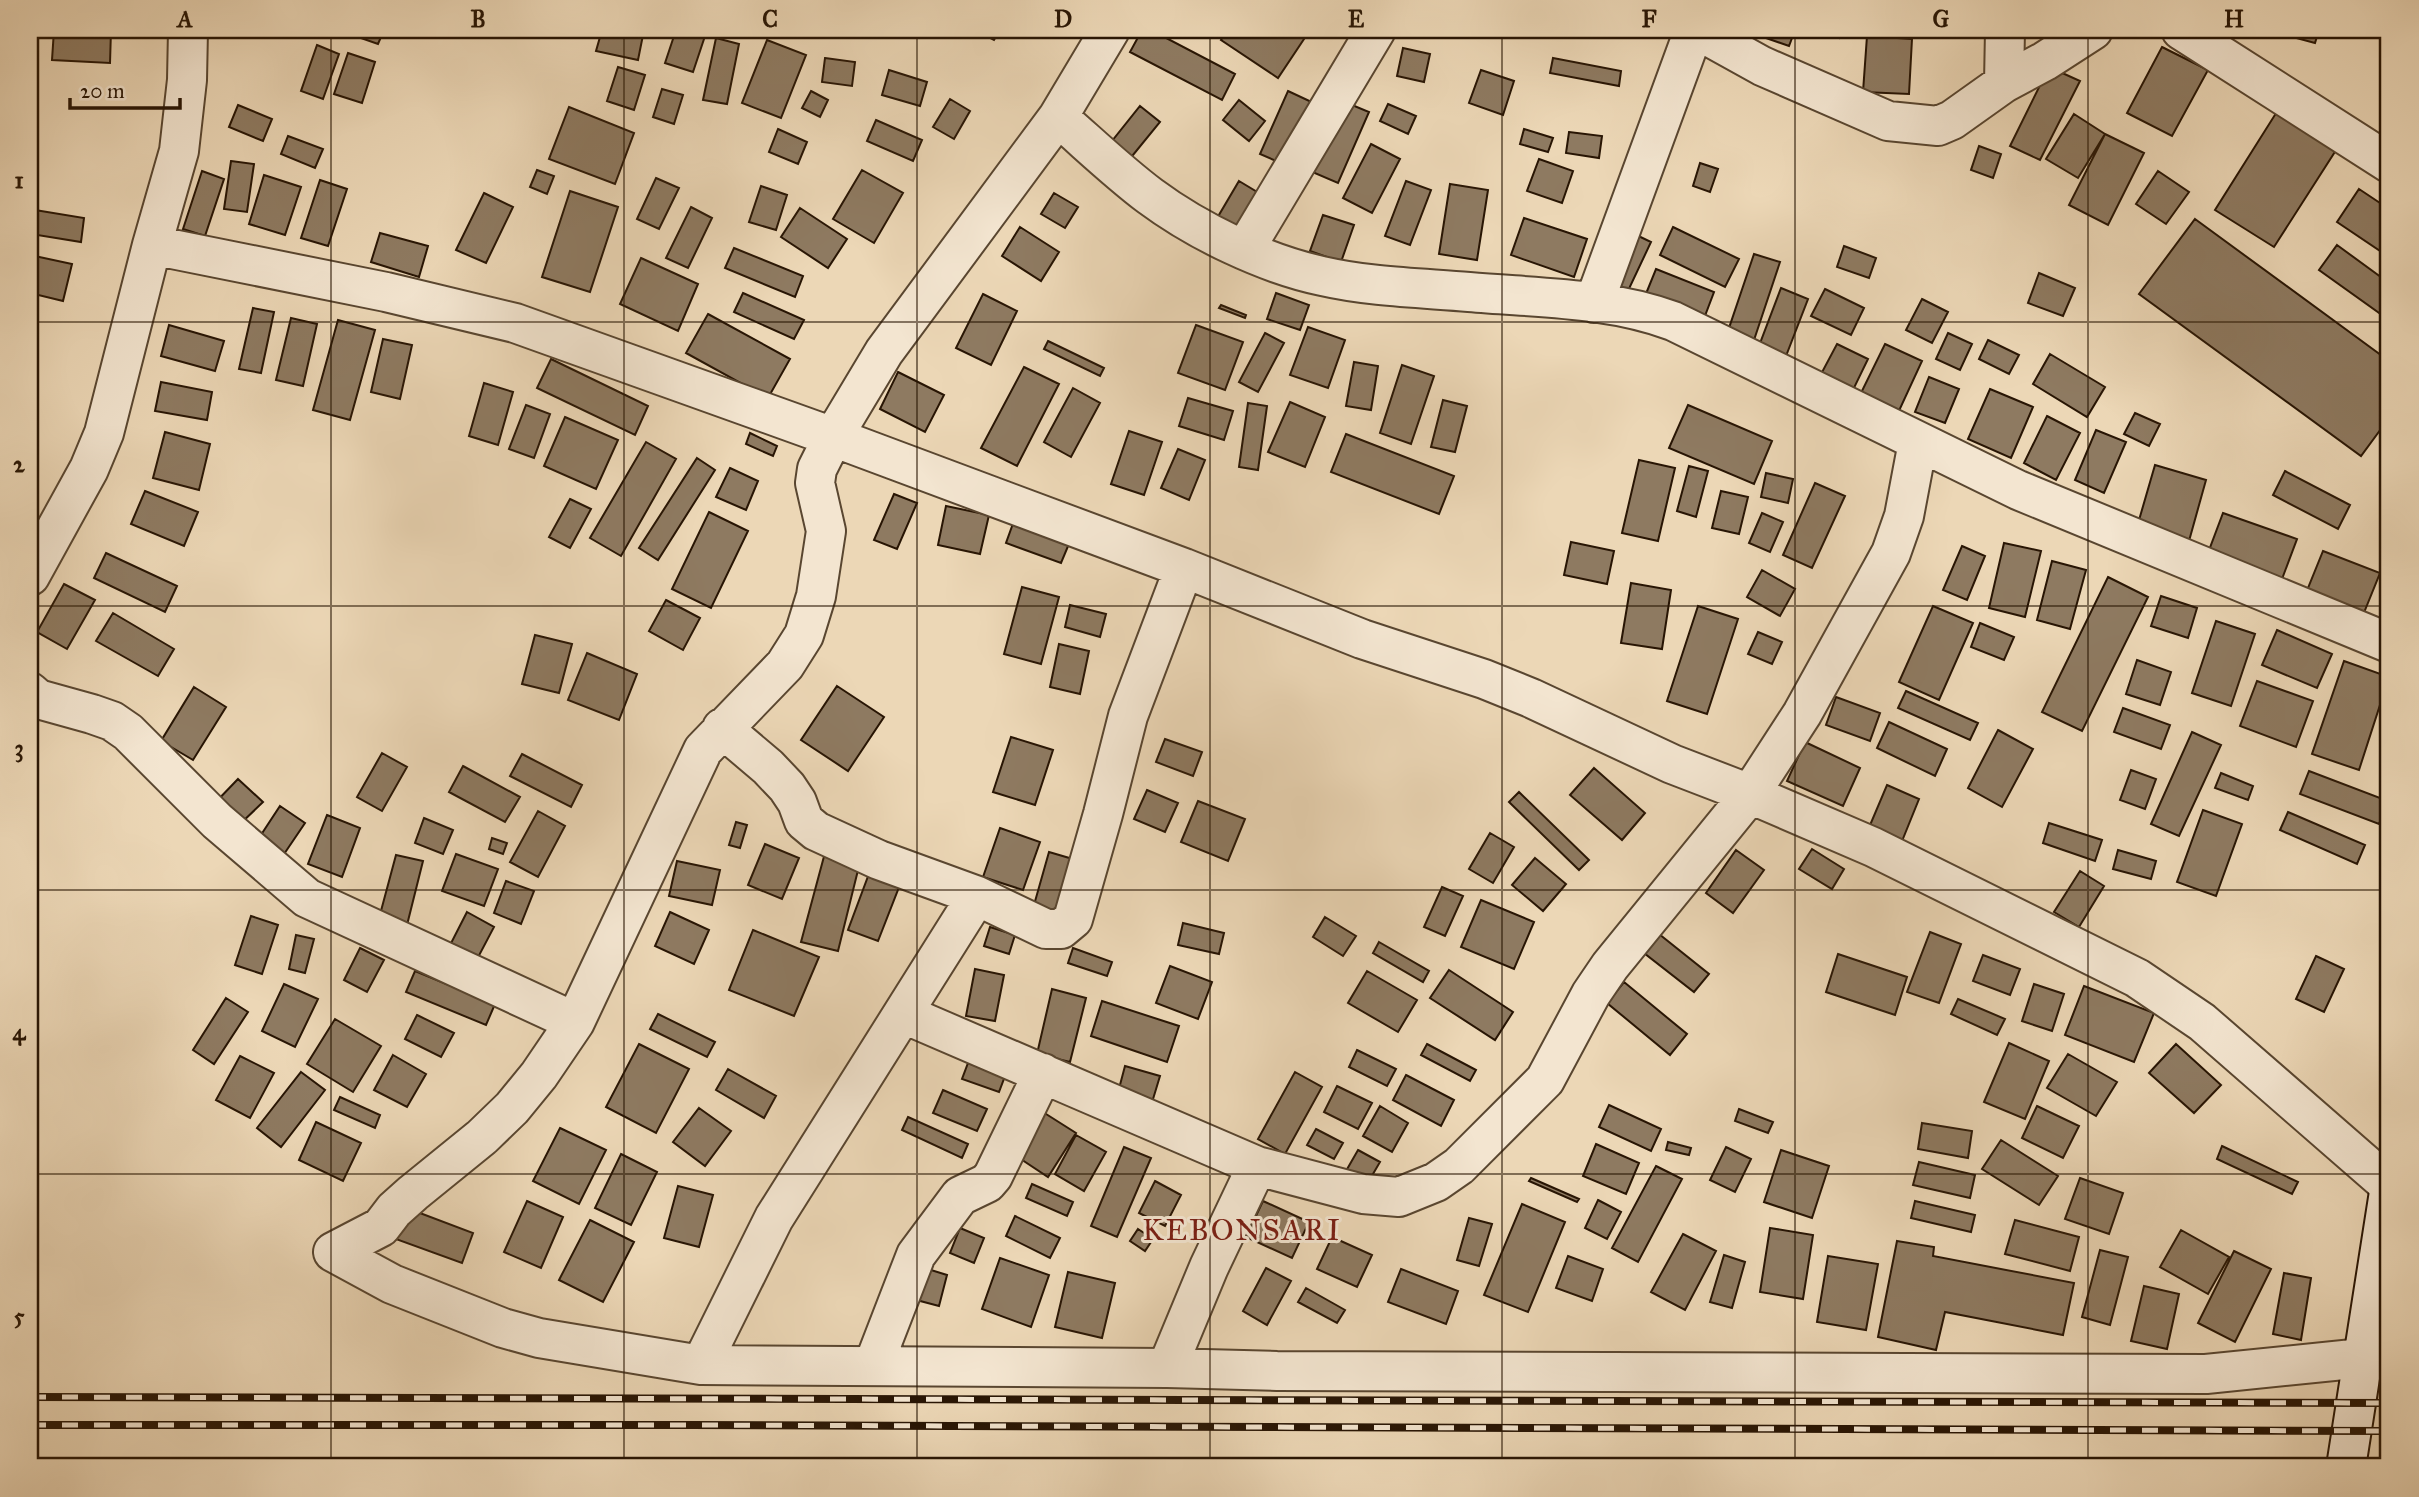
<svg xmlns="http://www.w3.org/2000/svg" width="2419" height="1497" font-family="'IM FELL Great Primer',serif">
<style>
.building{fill:#8e7a61;stroke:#281504;stroke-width:2}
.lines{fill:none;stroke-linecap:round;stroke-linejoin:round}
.street-casing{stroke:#594630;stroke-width:42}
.secondary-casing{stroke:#281504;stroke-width:42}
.street{stroke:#f3e5d0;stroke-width:38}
.secondary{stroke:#f3e5d0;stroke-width:38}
.rail-casing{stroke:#281504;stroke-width:8}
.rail{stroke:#f3e5d0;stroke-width:5;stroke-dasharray:16;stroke-linecap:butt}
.grid{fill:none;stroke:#281504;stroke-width:2;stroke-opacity:0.55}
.labels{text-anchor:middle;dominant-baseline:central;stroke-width:6;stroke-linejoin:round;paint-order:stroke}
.quarter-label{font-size:30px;letter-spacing:2px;fill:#7a1f14;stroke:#f3e5d0}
.neatline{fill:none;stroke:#281504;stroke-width:2.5}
.grid-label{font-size:23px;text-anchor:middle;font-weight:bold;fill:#281504}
</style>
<rect width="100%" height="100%" fill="#ecd7b6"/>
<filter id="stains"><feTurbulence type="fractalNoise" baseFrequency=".00286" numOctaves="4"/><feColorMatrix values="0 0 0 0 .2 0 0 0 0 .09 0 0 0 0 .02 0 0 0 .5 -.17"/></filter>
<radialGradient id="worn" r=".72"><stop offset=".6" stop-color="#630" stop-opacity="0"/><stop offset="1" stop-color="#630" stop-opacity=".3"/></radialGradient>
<path class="building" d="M54 30H111L110 63 52 60Z
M338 30H384L378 44Z
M602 30H618L643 35 638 60 596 51Z
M676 30H707L693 72 665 63Z
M975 30H1000L994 40Z
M1142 30H1151L1235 74 1222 100 1130 52Z
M1195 30H1211L1207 37Z
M1228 30H1310L1278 78 1221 40Z
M1743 30H1795L1789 46Z
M1810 30H1841L1839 38Z
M1970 30H2002L2001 36 1970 33Z
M2279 30H2319L2315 43 2278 33Z
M2359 30H2385L2383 37Z
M1867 36 1912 39 1909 94 1863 92Z
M716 38 739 44 727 104 703 100Z
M767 40 806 55 781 118 742 103Z
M317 45 339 54 323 99 301 91Z
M2162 47 2208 70 2172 136 2127 113Z
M1403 48 1430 54 1424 82 1397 76Z
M348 53 375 62 362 103 334 94Z
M825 58 855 62 852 86 822 82Z
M1553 58 1621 71 1619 86 1550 73Z
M618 67 645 75 634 110 607 101Z
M2049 67 2080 81 2040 160 2010 146Z
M889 70 927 82 920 106 882 95Z
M1481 70 1514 81 1503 115 1469 103Z
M662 89 683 95 674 124 653 117Z
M811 91 828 100 820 117 802 108Z
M1288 91 1318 105 1290 167 1260 154Z
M950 99 970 111 954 139 933 127Z
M1239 100 1265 121 1249 141 1223 120Z
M1340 100 1369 112 1338 183 1310 171Z
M1388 104 1416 116 1408 134 1380 121Z
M238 105 272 119 263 141 229 127Z
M1140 106 1160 122 1124 166 1104 151Z
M569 107 634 133 615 184 549 159Z
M2278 110 2338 147 2274 247 2215 210Z
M2074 114 2105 134 2078 178 2046 159Z
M876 120 922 140 913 161 867 141Z
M778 129 807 142 798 164 769 152Z
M1524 129 1553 138 1548 152 1520 144Z
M1569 132 1602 136 1599 158 1566 153Z
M2105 134 2144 153 2108 225 2069 205Z
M288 136 323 149 315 168 281 154Z
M1371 144 1400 159 1372 213 1343 198Z
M1979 146 2001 154 1993 178 1971 170Z
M1539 159 1573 171 1562 203 1527 191Z
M231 161 254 164 247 212 224 209Z
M1700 163 1718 169 1710 192 1693 186Z
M537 170 554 176 547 194 530 187Z
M862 170 903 193 874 243 833 219Z
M202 171 224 179 205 236 183 229Z
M2158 171 2189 192 2166 224 2136 204Z
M264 175 301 187 285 235 249 224Z
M656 178 679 188 659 229 637 219Z
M320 180 347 189 328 246 301 238Z
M1239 181 1272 201 1248 239 1216 220Z
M1406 181 1431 190 1410 245 1385 236Z
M1450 184 1488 190 1477 260 1439 254Z
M761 186 787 195 776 230 749 222Z
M2359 189 2389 209V257L2337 222Z
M570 191 618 207 590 292 542 277Z
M484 193 513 207 486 263 456 250Z
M1054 193 1078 207 1065 228 1041 214Z
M691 207 712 218 688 268 666 258Z
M800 208 847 239 828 268 781 237Z
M35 210 84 218 81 242 31 234Z
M1323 215 1354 225 1341 262 1310 251Z
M1524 218 1587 239 1574 277 1511 255Z
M2195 219 2389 361V418L2361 456 2139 294Z
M1020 227 1059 252 1041 281 1002 256Z
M1673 227 1739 259 1725 287 1660 255Z
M1628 231 1651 242 1627 293 1603 282Z
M380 233 428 246 419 277 371 262Z
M2337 245 2389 283V320L2319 270Z
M1844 246 1876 258 1869 278 1837 267Z
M734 248 803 276 795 297 725 268Z
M1754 254 1780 262 1753 343 1727 334Z
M30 255 72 264 63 301 30 293Z
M641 258 698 284 678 331 620 304Z
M1656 269 1714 292 1700 329 1641 306Z
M2039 273 2075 288 2063 316 2028 303Z
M1781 288 1808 299 1786 356 1759 346Z
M1825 289 1864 308 1851 335 1811 316Z
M743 293 804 320 794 339 734 312Z
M1276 293 1309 305 1300 330 1267 319Z
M983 294 1017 311 991 365 956 348Z
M1922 299 1948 312 1932 343 1906 330Z
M1221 305 1246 315 1245 318 1219 308Z
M253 308 274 312 261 373 239 369Z
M708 314 790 359 768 398 686 353Z
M291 318 317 324 303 386 276 380Z
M338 320 375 330 350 420 313 410Z
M169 325 224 341 215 371 161 356Z
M1196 325 1243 342 1225 390 1178 373Z
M1308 327 1345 340 1328 388 1290 375Z
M1265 333 1284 343 1258 392 1239 382Z
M1948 333 1972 344 1960 370 1936 359Z
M383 339 412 345 400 399 371 392Z
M1988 340 2019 355 2009 374 1979 359Z
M1048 341 1104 368 1100 376 1044 349Z
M1837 344 1868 359 1852 392 1820 376Z
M1885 344 1922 361 1898 413 1860 395Z
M2050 354 2105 387 2087 417 2033 384Z
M551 359 648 406 635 435 537 388Z
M1354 362 1378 366 1371 410 1346 406Z
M1402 365 1434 376 1411 444 1380 433Z
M1024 367 1059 384 1017 466 981 448Z
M898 372 944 395 925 432 880 409Z
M1929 377 1959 389 1945 423 1915 412Z
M161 382 212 392 207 420 155 411Z
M484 383 513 392 498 445 469 436Z
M1073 388 1100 403 1071 457 1044 442Z
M1990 389 2033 407 2011 458 1968 439Z
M1188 398 1233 411 1224 440 1179 426Z
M1443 400 1467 406 1455 452 1431 447Z
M1290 402 1325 417 1305 467 1268 452Z
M1248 403 1267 406 1258 470 1239 467Z
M526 405 550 414 534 458 509 449Z
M1688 405 1772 441 1754 484 1669 448Z
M2135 413 2160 424 2149 446 2124 434Z
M2047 416 2080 433 2056 480 2024 463Z
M565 417 618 440 596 489 544 466Z
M2096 430 2126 442 2104 493 2075 480Z
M1129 431 1162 442 1144 495 1111 484Z
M165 432 210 444 199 490 153 478Z
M750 433 777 446 773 456 746 444Z
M1346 434 1454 476 1439 514 1331 472Z
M646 442 676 459 621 556 590 538Z
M1178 449 1205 460 1189 500 1161 488Z
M697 458 715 470 658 560 639 548Z
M1639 460 1675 468 1658 541 1622 533Z
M2155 465 2206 480 2189 541 2137 527Z
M1689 466 1708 471 1696 517 1677 511Z
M730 468 758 481 746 510 716 497Z
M2285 471 2350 505 2338 529 2273 495Z
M1766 473 1793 479 1788 503 1761 497Z
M1815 483 1845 496 1812 568 1783 555Z
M145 491 198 512 184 546 131 524Z
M1721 491 1748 497 1739 534 1712 528Z
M894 494 917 503 897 549 874 540Z
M570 499 591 509 570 548 549 537Z
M946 506 989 515 980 554 938 545Z
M709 512 748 531 711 608 672 589Z
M1762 513 1783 522 1770 552 1749 543Z
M2223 513 2297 539 2282 579 2208 553Z
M1015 518 1071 539 1061 563 1006 543Z
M1571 542 1614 551 1607 584 1564 575Z
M2004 543 2041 551 2025 617 1989 608Z
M1962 546 1985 556 1967 600 1943 590Z
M2323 551 2380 573 2361 620 2304 598Z
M106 553 177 586 165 612 94 578Z
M2052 561 2086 570 2070 629 2037 620Z
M1762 570 1795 589 1780 616 1747 597Z
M2108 577 2148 597 2082 731 2042 712Z
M1631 583 1671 590 1662 649 1621 643Z
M64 584 95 600 67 649 37 632Z
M1022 587 1059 597 1041 664 1004 654Z
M2161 596 2197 608 2188 638 2151 626Z
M666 600 700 618 683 650 649 631Z
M1070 605 1106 614 1100 637 1065 627Z
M1698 606 1738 619 1707 714 1667 701Z
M1933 606 1973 623 1939 700 1899 682Z
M113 613 174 649 158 676 96 641Z
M2216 621 2255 634 2231 706 2192 693Z
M1980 623 2014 637 2004 660 1971 647Z
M2277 630 2332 654 2317 688 2262 665Z
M1758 632 1782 642 1772 664 1748 654Z
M535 635 572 644 559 693 522 684Z
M1059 644 1089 651 1080 694 1050 687Z
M587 653 637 674 619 720 568 700Z
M2137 660 2171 672 2160 705 2126 694Z
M2344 661 2389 677 2359 770 2312 754Z
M2257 681 2313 701 2296 747 2240 726Z
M837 686 884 717 848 771 801 740Z
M194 687 226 707 193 760 161 741Z
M1906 691 1978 723 1970 740 1898 708Z
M1836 697 1880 713 1870 741 1826 725Z
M2123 708 2170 725 2161 749 2114 732Z
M1889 722 1947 749 1935 776 1877 748Z
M1998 730 2033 749 2002 807 1968 788Z
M2192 732 2221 745 2179 836 2151 824Z
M1011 737 1053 750 1035 805 993 792Z
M1165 739 1202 752 1193 776 1156 762Z
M1805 742 1860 768 1843 806 1787 781Z
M382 753 407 767 382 811 357 797Z
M522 754 582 785 571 807 510 776Z
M463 766 520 797 505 822 449 792Z
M1594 768 1645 813 1622 840 1570 795Z
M2131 770 2156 779 2145 809 2120 800Z
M2309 771 2388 801 2379 824 2300 794Z
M2221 773 2253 786 2248 800 2215 788Z
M238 779 263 802 235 829 211 807Z
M1887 785 1919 799 1898 851 1865 837Z
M1147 790 1178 803 1165 832 1134 819Z
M1519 792 1589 860 1579 870 1509 802Z
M1198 801 1245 819 1228 861 1181 842Z
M280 806 305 823 276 866 251 850Z
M2203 810 2242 824 2216 896 2177 882Z
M538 811 565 826 538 877 510 862Z
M2288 812 2365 845 2357 864 2280 830Z
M327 815 360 828 342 877 308 864Z
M424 818 453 830 443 854 415 843Z
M736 822 747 825 740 848 729 845Z
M2049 823 2102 840 2095 861 2043 843Z
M1000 828 1040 842 1023 890 983 877Z
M1490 833 1514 847 1493 883 1469 869Z
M492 838 507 843 503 854 489 849Z
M765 844 799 858 782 899 748 885Z
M826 849 861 858 838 951 801 942Z
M1812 849 1844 869 1832 889 1799 869Z
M1736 850 1764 870 1733 913 1706 893Z
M2118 850 2156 861 2151 879 2113 869Z
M1049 852 1083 862 1066 922 1032 912Z
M456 854 498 869 484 906 442 891Z
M396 855 423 861 406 929 378 922Z
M1535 858 1566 884 1543 911 1512 885Z
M677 861 720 870 712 905 669 896Z
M870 871 901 882 878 941 848 930Z
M2080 871 2104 886 2079 927 2054 912Z
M506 881 534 891 521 924 494 913Z
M1442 887 1463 896 1445 936 1424 927Z
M1481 900 1534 922 1514 969 1461 947Z
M467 912 494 927 474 965 447 951Z
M670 912 709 930 694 964 655 946Z
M251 916 278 925 262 974 235 965Z
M1325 917 1356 936 1343 956 1313 937Z
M1183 923 1224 933 1219 954 1178 945Z
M990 927 1015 935 1009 954 984 946Z
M753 930 819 957 794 1016 729 990Z
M1930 932 1961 944 1939 1003 1907 992Z
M1659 934 1709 974 1694 992 1644 953Z
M296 935 314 939 305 973 289 969Z
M1379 942 1429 971 1423 982 1373 953Z
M360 948 384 960 367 992 344 980Z
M1073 948 1112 962 1107 976 1068 963Z
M1838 954 1907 977 1895 1015 1826 992Z
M1983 955 2020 969 2010 995 1973 981Z
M2316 956 2344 969 2324 1012 2296 999Z
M1170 966 1212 982 1198 1019 1156 1003Z
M975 969 1004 975 995 1021 966 1016Z
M1449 970 1513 1012 1495 1040 1430 998Z
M415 971 495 1004 486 1025 406 992Z
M1367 971 1417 1000 1398 1032 1348 1003Z
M1624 982 1687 1034 1670 1055 1607 1003Z
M284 984 318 999 295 1047 262 1031Z
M2034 984 2064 994 2052 1031 2022 1021Z
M2084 986 2154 1013 2134 1062 2065 1035Z
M1052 989 1086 998 1070 1062 1037 1054Z
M226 998 248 1012 214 1064 193 1050Z
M1958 999 2005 1019 1997 1035 1951 1014Z
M1102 1001 1179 1026 1167 1062 1091 1036Z
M658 1014 715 1042 707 1057 650 1029Z
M417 1015 454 1033 441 1057 405 1039Z
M335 1019 381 1046 353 1092 307 1064Z
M2009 1043 2049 1061 2025 1119 1984 1102Z
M639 1044 689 1069 656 1133 606 1107Z
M1427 1044 1476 1070 1470 1081 1421 1055Z
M2176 1044 2221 1085 2194 1113 2149 1073Z
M1357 1050 1396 1069 1387 1086 1349 1067Z
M2068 1054 2117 1082 2096 1116 2047 1088Z
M393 1055 426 1074 407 1107 374 1090Z
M240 1056 274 1073 250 1118 216 1100Z
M968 1063 1005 1076 999 1092 962 1079Z
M1125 1066 1160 1076 1150 1109 1116 1100Z
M728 1069 776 1096 764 1118 716 1090Z
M301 1072 325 1090 281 1147 257 1128Z
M1295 1072 1322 1087 1285 1154 1258 1139Z
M1406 1075 1454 1100 1441 1126 1393 1100Z
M1337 1086 1372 1103 1358 1129 1324 1112Z
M943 1090 987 1109 977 1131 933 1113Z
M340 1097 380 1115 375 1128 334 1110Z
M1609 1105 1661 1129 1651 1151 1599 1127Z
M1380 1106 1408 1123 1392 1152 1363 1136Z
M2037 1106 2079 1126 2063 1158 2022 1138Z
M1035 1107 1076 1133 1048 1177 1007 1150Z
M699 1108 731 1131 705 1166 673 1142Z
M1739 1109 1773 1122 1768 1133 1735 1121Z
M908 1117 968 1144 962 1158 902 1130Z
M316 1122 361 1143 343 1181 299 1160Z
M1922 1123 1972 1131 1968 1158 1918 1149Z
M560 1128 606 1150 579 1204 533 1181Z
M1316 1129 1343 1143 1334 1159 1307 1145Z
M1076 1135 1106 1152 1084 1191 1055 1174Z
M2001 1140 2058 1176 2039 1205 1982 1169Z
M1668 1142 1691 1148 1689 1155 1666 1150Z
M1596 1144 1639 1163 1626 1194 1583 1176Z
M2222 1146 2298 1182 2292 1194 2217 1159Z
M1124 1147 1151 1158 1117 1237 1091 1226Z
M1726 1147 1751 1159 1735 1192 1710 1180Z
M1358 1150 1380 1162 1363 1191 1342 1178Z
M1781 1150 1829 1166 1812 1218 1764 1202Z
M621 1154 657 1172 631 1225 595 1208Z
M1919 1162 1975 1175 1970 1198 1913 1185Z
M1656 1166 1682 1179 1638 1262 1612 1248Z
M1531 1178 1579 1199 1577 1202 1529 1181Z
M2080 1178 2123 1193 2109 1234 2065 1219Z
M1155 1181 1181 1195 1165 1226 1139 1213Z
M1032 1184 1073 1202 1067 1216 1026 1198Z
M678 1186 713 1195 699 1247 664 1238Z
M1598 1200 1621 1212 1607 1239 1585 1228Z
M527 1201 563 1217 541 1268 504 1252Z
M1263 1201 1309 1222 1292 1258 1246 1237Z
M1915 1201 1975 1215 1971 1232 1911 1218Z
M1522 1204 1565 1222 1528 1312 1484 1295Z
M404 1207 473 1233 462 1263 393 1238Z
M1015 1216 1060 1238 1050 1258 1006 1236Z
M1469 1218 1492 1224 1479 1266 1457 1260Z
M590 1220 634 1242 603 1302 559 1280Z
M2015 1220 2079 1237 2070 1271 2005 1254Z
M960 1228 984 1238 974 1263 950 1253Z
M1770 1228 1813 1235 1803 1299 1760 1292Z
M1138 1229 1153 1239 1145 1251 1130 1241Z
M2181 1230 2229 1257 2208 1294 2160 1267Z
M1683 1234 1716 1251 1685 1310 1651 1292Z
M1332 1237 1372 1255 1357 1287 1317 1269Z
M1897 1241 1934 1247 1933 1256 2074 1283 2063 1335 1945 1312 1936 1350 1878 1337Z
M2100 1250 2128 1257 2110 1325 2082 1317Z
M2234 1251 2271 1269 2235 1342 2198 1323Z
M1724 1255 1745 1262 1732 1308 1710 1302Z
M1568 1256 1603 1269 1592 1301 1556 1288Z
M1828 1256 1878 1264 1866 1330 1817 1322Z
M1000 1258 1049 1275 1031 1327 982 1309Z
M915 1265 947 1275 939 1306 905 1297Z
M1266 1268 1291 1281 1267 1325 1243 1311Z
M1401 1269 1458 1291 1446 1324 1388 1302Z
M1068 1272 1115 1283 1102 1338 1055 1327Z
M2284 1273 2311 1278 2301 1340 2273 1334Z
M2144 1286 2179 1294 2167 1349 2131 1341Z
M1306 1288 1345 1310 1337 1323 1298 1302Z"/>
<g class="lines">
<g class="street-casing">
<path id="street" d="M1110 30 1058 117 884 352 833 437 817 469 815 483 826 531 816 596 804 635 785 665 703 750 575 1022 539 1075 512 1108 482 1137 413 1193 394 1210 381 1227 333 1252 392 1284 503 1328 539 1338 701 1365 1167 1368 1277 1371 2206 1374 2363 1358
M1697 30 1762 66 1888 121 1938 126 1952 120 2004 83 2045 61 2093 30
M2181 30 2389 163
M2004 83 2005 30
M1058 117C1088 143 1118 172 1150 196 1197 231 1265 264 1322 276 1370 287 1420 288 1469 292 1537 298 1609 297 1673 321L2018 490 2389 643
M152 245 386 292 515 323 833 437 1184 568 1362 639 1484 679 1531 698 1672 764 1750 794 1873 847 2137 978 2202 1022 2389 1185
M1245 249 1376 30
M1594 303 1694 30
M30 576 89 469 104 433 152 245 179 151 187 80 188 30
M30 692 38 699 92 714 112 721 128 732 217 821 307 898 575 1022
M722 728 768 767 787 787 797 802 804 821 816 831 879 860 975 895
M904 1014 1257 1166 1363 1194 1399 1197 1436 1182 1459 1166 1545 1080 1591 994 1610 966 1750 794 1802 714 1891 553 1904 516 1918 442
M701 1365 774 1218 968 910 975 895 1046 929H1061L1073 919 1103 814 1128 716 1184 568
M873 1366 916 1255 960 1196 987 1183 993 1176 1043 1073
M1167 1368 1209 1267 1257 1166"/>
</g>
<g class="secondary-casing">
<path id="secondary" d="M2346 1467 2389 1192"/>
</g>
<use href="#street" class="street"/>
<use href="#secondary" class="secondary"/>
<g class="rail-casing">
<path id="rail" d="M30 1397 2389 1403
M30 1425H690L2389 1431"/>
</g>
<use href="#rail" class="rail"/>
</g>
<path class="grid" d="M331 30V1467M624 30V1467M917 30V1467M1210 30V1467M1502 30V1467M1795 30V1467M2088 30V1467M30 322H2389M30 606H2389M30 890H2389M30 1174H2389"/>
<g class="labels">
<g class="quarter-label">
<text x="1242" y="1230">KEBONSARI</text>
</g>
</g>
<rect width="2419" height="1497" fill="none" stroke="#ecd7b6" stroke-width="77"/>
<path d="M70 98v10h110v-10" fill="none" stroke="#281504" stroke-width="3.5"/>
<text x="80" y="98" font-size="21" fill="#281504" stroke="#f3e5d0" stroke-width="5" paint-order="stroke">20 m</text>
<rect x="38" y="38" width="2342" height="1420" class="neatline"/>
<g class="grid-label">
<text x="185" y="27">A</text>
<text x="478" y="27">B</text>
<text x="770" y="27">C</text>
<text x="1063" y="27">D</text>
<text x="1356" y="27">E</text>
<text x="1649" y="27">F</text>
<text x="1941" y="27">G</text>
<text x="2234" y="27">H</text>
<text x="19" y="188">1</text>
<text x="19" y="472">2</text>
<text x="19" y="756">3</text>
<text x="19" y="1040">4</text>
<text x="19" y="1324">5</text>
</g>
<rect width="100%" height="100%" filter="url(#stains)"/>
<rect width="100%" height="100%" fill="url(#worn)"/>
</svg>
